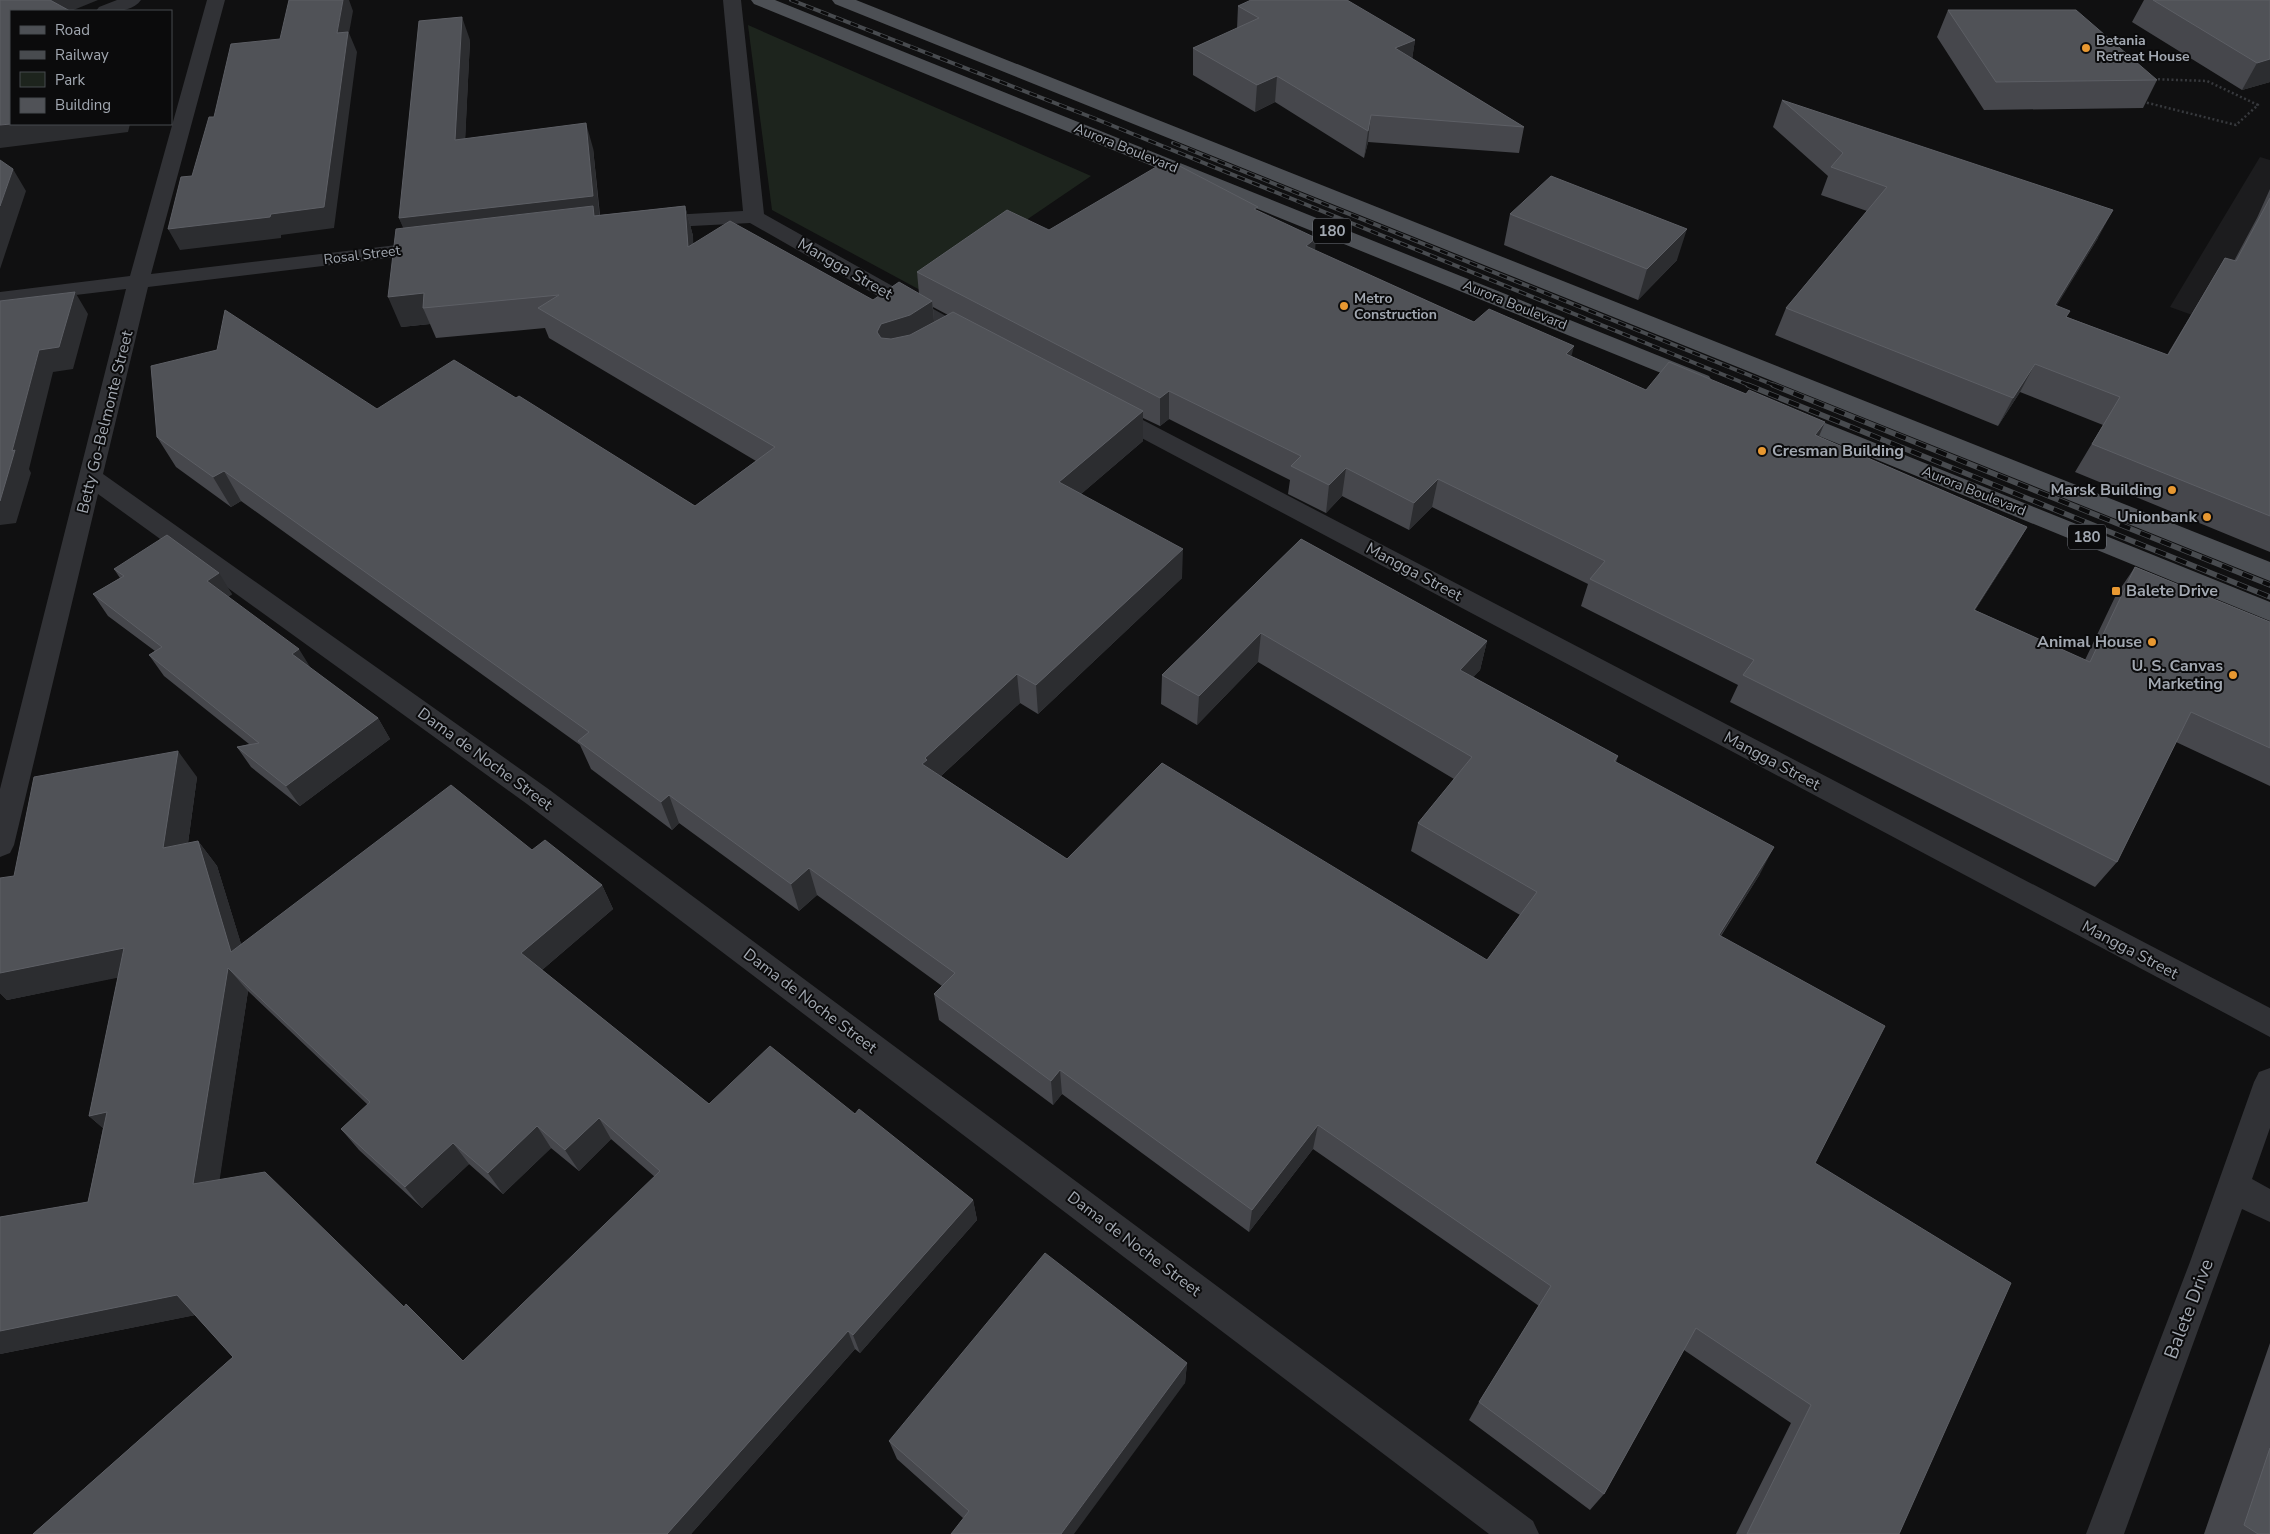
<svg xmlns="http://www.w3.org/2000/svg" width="2270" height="1534" font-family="'Nunito Sans',sans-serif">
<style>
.built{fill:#1c1c1e}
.green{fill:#1d241d}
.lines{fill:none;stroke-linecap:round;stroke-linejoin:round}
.path{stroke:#37393d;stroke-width:2.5;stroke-dasharray:2 2.5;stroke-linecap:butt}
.minor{fill:#313236;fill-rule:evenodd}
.major{fill:#4d5055;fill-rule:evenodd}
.rail-far1-casing{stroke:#484b4f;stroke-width:4}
.rail-casing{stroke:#484b4f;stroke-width:5.5}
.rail-far1{stroke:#0b0b0c;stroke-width:2.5;stroke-dasharray:8;stroke-linecap:butt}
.rail{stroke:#0b0b0c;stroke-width:4;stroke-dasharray:11;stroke-linecap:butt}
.wall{fill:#46474c;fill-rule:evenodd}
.shaded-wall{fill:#2c2d30}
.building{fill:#505257;stroke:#5d5f65;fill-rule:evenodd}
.poi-dot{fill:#e89831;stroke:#0b0b0c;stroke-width:2}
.labels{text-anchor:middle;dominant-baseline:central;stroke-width:4;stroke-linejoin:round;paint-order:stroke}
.far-poi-label{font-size:14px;font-weight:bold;fill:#a2a8b1;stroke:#0b0b0c;text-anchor:start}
.far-street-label{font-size:14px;fill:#a2a8b1;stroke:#0b0b0c}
.shield{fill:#0b0b0c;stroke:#757980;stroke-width:1}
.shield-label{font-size:15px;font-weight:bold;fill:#a2a8b1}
.street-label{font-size:16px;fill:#a2a8b1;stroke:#0b0b0c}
.poi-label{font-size:16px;font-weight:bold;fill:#a2a8b1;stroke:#0b0b0c;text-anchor:end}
.near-street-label{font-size:19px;fill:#a2a8b1;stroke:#0b0b0c}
</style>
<rect width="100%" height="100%" fill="#101011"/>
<path class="built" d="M2260 157 2270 160V343L2170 307Z"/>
<path class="green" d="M748 25 1091 176 922 291 772 210Z"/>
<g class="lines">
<path class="path" d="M2122 78 2207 81 2258 105 2236 125 2140 101Z"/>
<path class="minor" d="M117 0H141C132 13 110 12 96 11L99 7Z
M207 0H225L151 274 431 241 438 243 441 247 438 251 431 253 148 287 103 474 547 788 1533 1521 1539 1534H1489L527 804 98 494 14 845 10 853 0 857V789L126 289 0 304V292L130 276Z
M723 0H741L764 214 978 334 981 339 978 344 970 346 962 344 750 223 653 228 646 226 643 222 646 218 653 216 743 211Z
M1110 405 1118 407 2270 1008V1037L1102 417 1099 412 1102 407Z
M2270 1068V1128L2252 1179 2270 1189V1222L2242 1209 2124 1534H2086L2190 1262 2254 1082 2259 1072Z"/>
<path class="major" d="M751 0H775L1709 376 1712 381 1709 386 1701 388 1693 386 754 4Z
M832 0H856L2270 562V581L835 4Z
M1788 408 2270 602V621L1780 420 1777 415 1780 410Z"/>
<g class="rail-far1-casing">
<path id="rail-far1" d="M791 0 1096 119 1751 386
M1173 143 1776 386"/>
</g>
<g class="rail-casing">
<path id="rail" d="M1748 385 2270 597
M1773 385 2270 585"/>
</g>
<use href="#rail-far1" class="rail-far1"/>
<use href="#rail" class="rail"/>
</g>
<path class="wall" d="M2144 0H2270V82L2242 90 2132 22Z
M1238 6 1415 40 1412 59 1524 127 1519 153 1368 142 1364 158 1275 102 1255 112 1193 75V48L1237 29Z
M1948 10 2157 80 2143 108 1984 110 1937 37Z
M470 40 465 139 593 148 600 215 685 206 693 236V243L873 300 919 294 917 272 1049 230 1258 211 1315 251 1474 322 1571 356 1646 390 1746 394 1825 422 1819 437 2027 527 2011 554 1975 610 2085 660 2116 595 2135 567 2270 622V786L2176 742 2117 862 2095 887 1730 702 1738 685 1581 606 1588 584 1432 507 1409 530 1342 496 1326 513 1288 494 1290 480 1169 419 1160 426 1143 418V441L1081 494 1182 578 1038 714 1020 703 941 776 1067 859 1487 960 1520 915 1411 851 1418 823 1454 779 1258 662 1197 725 1161 704 1162 675 1301 539 1487 641 1480 670 1473 677 1618 756 1616 762 1760 874 1721 936 1815 1163 1899 1534H1736L1791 1423 1684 1350 1604 1494 1590 1510 1469 1420 1479 1402 1539 1306 1313 1149 1249 1232 1062 1094 1053 1105 939 1020 934 994 942 986 817 895 799 911 679 823 672 830 591 769 580 745 241 501 231 507 176 467 157 437 377 409 516 398 695 506 756 461 549 338 545 328 436 338 430 324 401 327 404 228 399 218ZM933 307 948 315 934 322Z
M1782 100 2098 238 2056 306 2067 317 2167 355 2225 258 2234 261 2257 218 2270 189V552L2075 472 2103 425 2020 392 1998 426 1775 335 1786 308 1867 211 1821 195 1828 176 1773 127Z
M1510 214 1677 260 1638 300 1504 245Z
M114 569 232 594 228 597 310 668 378 718 390 739 300 806 251 767 237 747 249 744 164 676 149 655 155 651 108 616 93 594 120 578Z
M197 777 188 843 198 841 217 866 241 944 532 850 602 885 613 909 542 970 709 1104 855 1114 973 1200 977 1220 860 1353 855 1349 691 1534H33L233 1357 195 1315 0 1354V1217L88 1202 103 1128 89 1116 118 977 7 1000 0 993V879L14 876ZM248 991 368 1105 341 1129 359 1150 422 1208 469 1164 503 1194 551 1148 579 1171 611 1139 655 1177 463 1361 404 1307 219 1180Z
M2270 1343V1534H2204Z
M1187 1363 1185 1383 963 1518 897 1459 889 1441Z"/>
<path class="shaded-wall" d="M46 0H98L71 11H52Z
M343 0H349L353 11 349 33 357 52 334 228 281 235V238L180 250 168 229 271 214 337 33Z
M462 17 470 40 464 164 455 140Z
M1415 40 1411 66 1395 48Z
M2270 59V82L2242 90 2257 63Z
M1277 76 1275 102 1255 112 1257 85Z
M1371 115 1368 142 1364 158 1368 131Z
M586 123 593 148 600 220 409 242 399 218Z
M11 124H130L128 132 0 148V125Z
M13 169 26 191 0 269V206Z
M685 206 693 236 695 277 688 247Z
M2113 210 2098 238 2040 333 2055 305Z
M1687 229 1677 260 1638 300 1647 269Z
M1316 238 1314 266 1306 246Z
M75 292 88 314 73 369 53 372 29 469 31 473 16 523 0 525V501L12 451 39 350Z
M424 293 423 308 430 324 401 327 388 297Z
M932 301 935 331 885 354 877 332 881 324Z
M1574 346 1567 374 1566 354Z
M2035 364 2020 392 1998 426 2013 398Z
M1169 391V419L1160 426V398Z
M1143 411V441L1060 512 1059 482Z
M1825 422 1813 450 1815 435Z
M1346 468 1342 496 1326 513 1329 485Z
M224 471 241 501 231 507 213 477Z
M1438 479 1432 507 1409 530 1414 503Z
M2027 527 2011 554 1958 637 1974 610Z
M1183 549 1182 578 1038 714 1036 685Z
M219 573 232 594 221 602 207 581Z
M1261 633 1258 662 1197 725 1199 696Z
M1487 641 1480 670 1453 699 1460 670Z
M299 649 312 670 292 654Z
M1017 674 1020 703 931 785 922 764 925 758Z
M378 718 390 739 300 806 286 786Z
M178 751 197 777 184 872 163 848Z
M669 795 679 823 672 830 661 802Z
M198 841 217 866 251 976 231 952Z
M1774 847 1760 874 1704 961 1719 935Z
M809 868 817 895 799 911 791 884Z
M602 885 613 909 535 976 521 953Z
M124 948 146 972 7 1000 0 993V973Z
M228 968 248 991 216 1204 193 1184Z
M1060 1070 1062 1094 1053 1105 1051 1081Z
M107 1112 113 1137 89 1116Z
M599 1118 611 1139 579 1171 565 1150Z
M1318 1125 1313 1149 1249 1232 1252 1210Z
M537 1126 551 1148 503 1194 488 1173Z
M453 1143 469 1164 422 1208 405 1187Z
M973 1200 977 1220 860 1353 853 1335Z
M177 1295 201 1314 0 1354V1331Z
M848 1331 855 1349 691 1534H667Z
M1187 1363 1185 1383 1074 1534H1061Z"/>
<path class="building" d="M0 0H50L70 11H11V124L0 125Z
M289 0H343L337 33 348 32 324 207 271 214 270 217 168 229 181 177 192 176 209 117H214L231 44 280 39Z
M1251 0H1347L1415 40 1395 48 1524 127 1371 115 1368 131 1277 76 1257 85 1193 48 1259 18 1238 6Z
M2153 0H2270V59L2257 63Z
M1948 10H2076L2157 80 1996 82Z
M462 17 455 140 586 123 593 196 399 218 419 21Z
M1782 100 2113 210 2055 305 2070 311 2066 317 2168 355 2225 258 2236 261 2270 198V516L2092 444 2120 397 2035 364 2013 398 1786 308 1887 187 1831 167 1843 153Z
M0 160 13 169 0 206Z
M1168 160 1258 207 1254 209 1316 238 1306 246 1474 322 1489 309 1574 346 1566 354 1646 390 1669 362 1746 394 1749 390 1825 422 1815 435 2027 527 1974 610 2090 662 2135 567 2270 622V748L2191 712 2117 862 1743 675 1754 660 1590 579 1605 561 1438 479 1414 503 1346 468 1329 485 1291 466 1301 456 1169 391 1160 398 917 272 1007 210 1049 230Z
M1551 176 1687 229 1647 269 1510 214Z
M593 206 594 216 685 206 688 247 730 221 873 300 899 282 932 301 910 315 881 324 877 332 881 338 891 339 910 335 953 312 1143 411 1059 482 1183 549 1036 685 1017 674 925 758 927 760 922 764 1067 859 1162 763 1487 960 1537 892 1418 823 1472 757 1261 633 1199 696 1162 675 1301 539 1487 641 1460 670 1618 756 1614 761 1774 847 1719 935 1885 1026 1815 1163 2011 1283 1899 1534H1747L1811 1405 1696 1328 1604 1494 1479 1402 1551 1286 1318 1125 1252 1210 1060 1070 1051 1081 934 994 955 973 809 868 791 884 669 795 661 802 578 741 589 732 224 471 213 477 157 437 151 366 217 350 225 310 377 409 454 360 516 398 519 396 695 506 775 447 538 308 559 295 423 308 424 293 388 297 396 229Z
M75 292 59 347 39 350 12 451 15 450 0 501V301Z
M167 535 219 573 207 581 299 649 292 654 378 718 286 786 237 747 259 743 149 655 162 647 93 594 124 576 114 569Z
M178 751 163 848 198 841 231 952 451 785 532 850 545 840 602 885 521 953 709 1104 770 1046 855 1114 859 1109 973 1200 853 1335 848 1331 667 1534H33L233 1357 177 1295 0 1331V1217L88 1202 107 1112 89 1116 124 948 0 973V878L14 876 34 777ZM228 968 370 1102 341 1129 405 1187 453 1143 488 1173 537 1126 565 1150 599 1118 660 1171 463 1361 406 1304 404 1307 265 1172 193 1184Z
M1045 1253 1187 1363 1061 1534H951L969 1511 889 1441Z
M2270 1448V1534H2258L2244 1525Z"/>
<g class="poi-dot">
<circle cx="2086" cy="48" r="5"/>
<circle cx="1344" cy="306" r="5"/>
<circle cx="1762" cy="451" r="5"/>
<circle cx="2172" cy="490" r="5"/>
<circle cx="2207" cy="517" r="5"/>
<rect x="2111" y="586" width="10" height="10" rx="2.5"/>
<circle cx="2152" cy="642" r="5"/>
<circle cx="2233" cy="675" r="5"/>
</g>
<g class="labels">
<g class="far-poi-label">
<text x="2096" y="40">Betania<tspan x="2096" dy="16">Retreat House</tspan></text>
<text x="1354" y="298">Metro<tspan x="1354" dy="16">Construction</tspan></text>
</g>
<g class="far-street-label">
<text transform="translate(1126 148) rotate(22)">Aurora Boulevard</text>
<text transform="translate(362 255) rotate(-7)">Rosal Street</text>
<text transform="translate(1515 305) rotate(22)">Aurora Boulevard</text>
<text transform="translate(1974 491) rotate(22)">Aurora Boulevard</text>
</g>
<g class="shield">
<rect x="1313" y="218.5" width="38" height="25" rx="4"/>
<rect x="2068" y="524.5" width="38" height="25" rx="4"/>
</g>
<g class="shield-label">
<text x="1332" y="231">180</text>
<text x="2087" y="537">180</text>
</g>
<g class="street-label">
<text transform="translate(845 269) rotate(30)">Mangga Street</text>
<text transform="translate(105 422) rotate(-76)">Betty Go-Belmonte Street</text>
<text transform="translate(1414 572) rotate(28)">Mangga Street</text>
<text transform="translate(485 759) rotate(36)">Dama de Noche Street</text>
<text transform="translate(1772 761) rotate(28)">Mangga Street</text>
<text transform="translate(2130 950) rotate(28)">Mangga Street</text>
<text transform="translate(810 1001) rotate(37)">Dama de Noche Street</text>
<text transform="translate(1134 1244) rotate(37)">Dama de Noche Street</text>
</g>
<g class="poi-label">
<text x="1772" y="451" text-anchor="start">Cresman Building</text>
<text x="2162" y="490">Marsk Building</text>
<text x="2197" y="517">Unionbank</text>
<text x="2126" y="591" text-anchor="start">Balete Drive</text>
<text x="2142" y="642">Animal House</text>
<text x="2223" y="666">U. S. Canvas<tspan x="2223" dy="18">Marketing</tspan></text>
</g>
<g class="near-street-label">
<text transform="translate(2189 1309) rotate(-69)">Balete Drive</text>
</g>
</g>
<rect x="10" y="10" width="162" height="115" fill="#0b0b0c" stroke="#474a4e"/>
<rect x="20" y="26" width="25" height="8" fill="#4d5055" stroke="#474a4e"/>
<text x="55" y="35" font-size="15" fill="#a2a8b1">Road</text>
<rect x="20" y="51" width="25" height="8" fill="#484b4f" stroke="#474a4e"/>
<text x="55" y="60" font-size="15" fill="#a2a8b1">Railway</text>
<rect x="20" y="72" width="25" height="15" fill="#1d241d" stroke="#474a4e"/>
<text x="55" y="85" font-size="15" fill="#a2a8b1">Park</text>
<rect x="20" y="98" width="25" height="15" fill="#505257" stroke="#474a4e"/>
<text x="55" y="110" font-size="15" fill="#a2a8b1">Building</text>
</svg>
